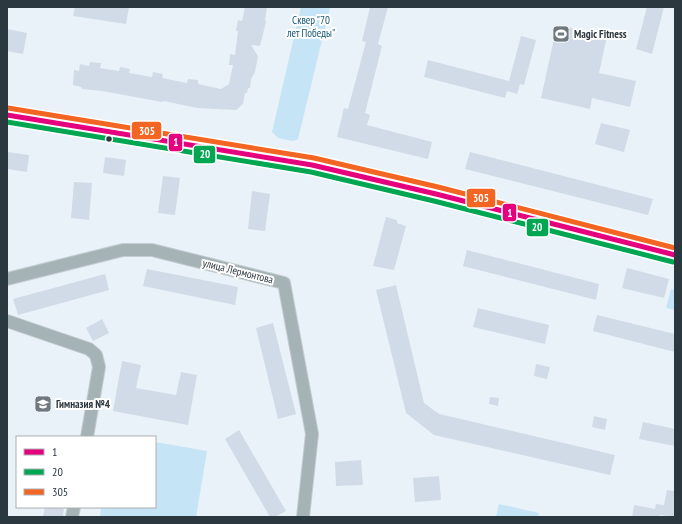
<svg xmlns="http://www.w3.org/2000/svg" width="682" height="524" font-family="'PT Sans Narrow',sans-serif">
<style>
.green{fill:#c5e4f6}
.building{fill:#d1dbe7}
.lines{fill:none;stroke-linecap:round;stroke-linejoin:round}
.minor-casing{stroke:#c4ccd1;stroke-width:14}
.minor{stroke:#a6b3b6;stroke-width:12}
.bus-1-casing{stroke:#fff;stroke-width:8}
.bus-2-casing{stroke:#fff;stroke-width:8}
.bus-3-casing{stroke:#fff;stroke-width:8}
.bus-1{stroke:#e5007d;stroke-width:5}
.bus-2{stroke:#00a651;stroke-width:5}
.bus-3{stroke:#f26522;stroke-width:5}
.bus-dot{fill:#2c383f;stroke:#fff;stroke-width:1.5}
.labels{text-anchor:middle;dominant-baseline:central;stroke-width:4;stroke-linejoin:round;paint-order:stroke}
.park-label{font-size:11px;fill:#185674;stroke:#fff}
.poi-label{font-size:11px;font-weight:bold;fill:#2c383f;stroke:#fff;text-anchor:start}
.street-label{font-size:11px;fill:#2c383f;stroke:#fff}
.line-badge{stroke:#fff;stroke-width:1.5}
.badge-label{font-size:11px;text-anchor:middle;font-weight:bold;fill:#fff}
</style>
<rect width="100%" height="100%" fill="#e8f2f8"/>
<path class="green" d="M301 7H330L298 139 293 141 278 138 272 132Z
M671 289 675 290V310L666 308Z
M155 442 207 451 196 517H100L101 507H155Z
M499 504 539 513 538 517H496Z"/>
<path class="building" d="M75 7H129L126 24 73 16Z
M245 7H267L265 20 266 22 260 46 251 45 258 56 255 72 251 79 250 88H248L247 93H245L243 104 236 110 197 108 164 101 162 102 102 91 82 89 81 87 73 85 74 70 79 71 80 64 89 66 90 62 101 63 100 68 119 71 120 67 130 69 129 73 152 77 153 72 163 74 162 78 187 83 188 79 198 80V84L221 89 229 84 233 65H229L230 54 235 55 238 31H236L238 20 242 21Z
M370 7H388L378 44 382 46 365 113 370 115 367 125 432 142 428 159 337 137 344 108 348 109 366 42 362 41Z
M647 7H664L652 54 636 49Z
M557 25 607 36 599 73 636 81 630 107 592 98 590 109 541 98Z
M7 29 27 33 23 54 7 51Z
M521 36 536 40 524 85 520 84 517 94 507 91 505 98 424 77 428 60 509 81Z
M601 123 630 130 624 152 595 144Z
M7 152 29 155 27 172 7 169Z
M470 152 653 199 648 215 465 169Z
M105 157 126 160 124 176 103 173Z
M163 176 180 178 175 215 158 213Z
M74 182 92 183 89 220 71 218Z
M252 191 270 194 265 231 248 229Z
M386 217 397 220V223L406 226 394 270 373 266Z
M467 250 599 284 596 300 463 266Z
M627 268 669 279 664 298 622 288Z
M147 269 238 287 235 305 143 286Z
M105 274 109 290 18 315 13 299Z
M396 285 424 403 439 414 615 455 610 475 434 435 406 413 376 290Z
M478 308 549 325 545 344 473 327Z
M597 315 675 334V352L593 331Z
M102 319 109 333 93 341 86 328Z
M273 323 296 414 278 419 256 328Z
M122 361 141 365 136 388 176 395 181 372 197 375 188 425 113 411Z
M536 364 550 367 547 379 534 376Z
M490 397 499 398 498 406 489 404Z
M594 416 607 419 605 430 592 427Z
M643 422 675 429V446L639 439Z
M239 430 286 511 275 517H270L225 439Z
M361 460 363 485 336 486 335 462Z
M439 476 441 500 415 502 413 478Z
M667 490 675 491V517L660 515 659 517H632L634 505 655 509 656 504 664 505Z
M45 507H64L63 517H43Z"/>
<g class="lines">
<g class="minor-casing">
<path id="minor" d="M7 115 312 165 436 194 675 255
M7 279 123 250H152L284 283 312 434 303 517
M7 321 89 349 96 355 99 367 87 437
M72 517 74 507"/>
</g>
<use href="#minor" class="minor"/>
<g class="bus-1-casing">
<path id="bus-1" d="M7 115 312 165 436 194 675 255"/>
</g>
<g class="bus-2-casing">
<path id="bus-2" d="M7 122 311 172 434 201 673 262"/>
</g>
<g class="bus-3-casing">
<path id="bus-3" d="M8 108 314 158 438 187 675 248"/>
</g>
<use href="#bus-1" class="bus-1"/>
<use href="#bus-2" class="bus-2"/>
<use href="#bus-3" class="bus-3"/>
</g>
<defs>
<g id="stadium-square" transform="scale(0.9)"><rect x="-9" y="-9" width="18" height="18" rx="4" fill="#6e7980" stroke="#fff"/><path d="M0-5a6.5 5 0 1 0 0 10a6.5 5 0 1 0 0-10ZM-3.5-1.8h7v3.6h-7Z" fill="#fff"/></g>
<g id="school-square" transform="scale(0.9)"><rect x="-9" y="-9" width="18" height="18" rx="4" fill="#6e7980" stroke="#fff"/><path d="M0-5L7-2L0 1L-7-2ZM-4 1L0 2.5L4 1V4Q0 6-4 4Z" fill="#fff"/></g>
</defs>
<g fill-rule="evenodd">
<use href="#stadium-square" x="561" y="34"/>
<use href="#school-square" x="43" y="404"/>
</g>
<circle class="bus-dot" cx="109" cy="139" r="3.5"/>
<g class="labels">
<g class="park-label">
<text x="311" y="20">Сквер "70<tspan x="311" dy="13">лет Победы"</tspan></text>
</g>
<g class="poi-label">
<text x="574" y="34">Magic Fitness</text>
<text x="56" y="404">Гимназия №4</text>
</g>
<g class="street-label">
<text transform="translate(238 271) rotate(14)">улица Лермонтова</text>
</g>
</g>
<g class="line-badge">
<rect x="131" y="121" width="31" height="19" rx="4" fill="#f26522"/>
<rect x="168" y="133" width="15" height="19" rx="4" fill="#e5007d"/>
<rect x="193" y="145" width="23" height="19" rx="4" fill="#00a651"/>
<rect x="466" y="188" width="30" height="20" rx="4" fill="#f26522"/>
<rect x="502" y="203" width="15" height="19" rx="4" fill="#e5007d"/>
<rect x="526" y="218" width="23" height="19" rx="4" fill="#00a651"/>
</g>
<g class="badge-label">
<text x="147" y="135">305</text>
<text x="176" y="146">1</text>
<text x="205" y="158">20</text>
<text x="481" y="202">305</text>
<text x="510" y="217">1</text>
<text x="537" y="231">20</text>
</g>
<rect width="682" height="524" fill="none" stroke="#2c383f" stroke-width="16"/>
<rect x="16" y="436" width="140" height="72" fill="#ffffff" stroke="#abafb2"/>
<rect x="24" y="449" width="20" height="6" fill="#e5007d" stroke="#abafb2"/>
<text x="52" y="456" font-size="12" fill="#2c383f">1</text>
<rect x="24" y="469" width="20" height="6" fill="#00a651" stroke="#abafb2"/>
<text x="52" y="476" font-size="12" fill="#2c383f">20</text>
<rect x="24" y="489" width="20" height="6" fill="#f26522" stroke="#abafb2"/>
<text x="52" y="496" font-size="12" fill="#2c383f">305</text>
</svg>
